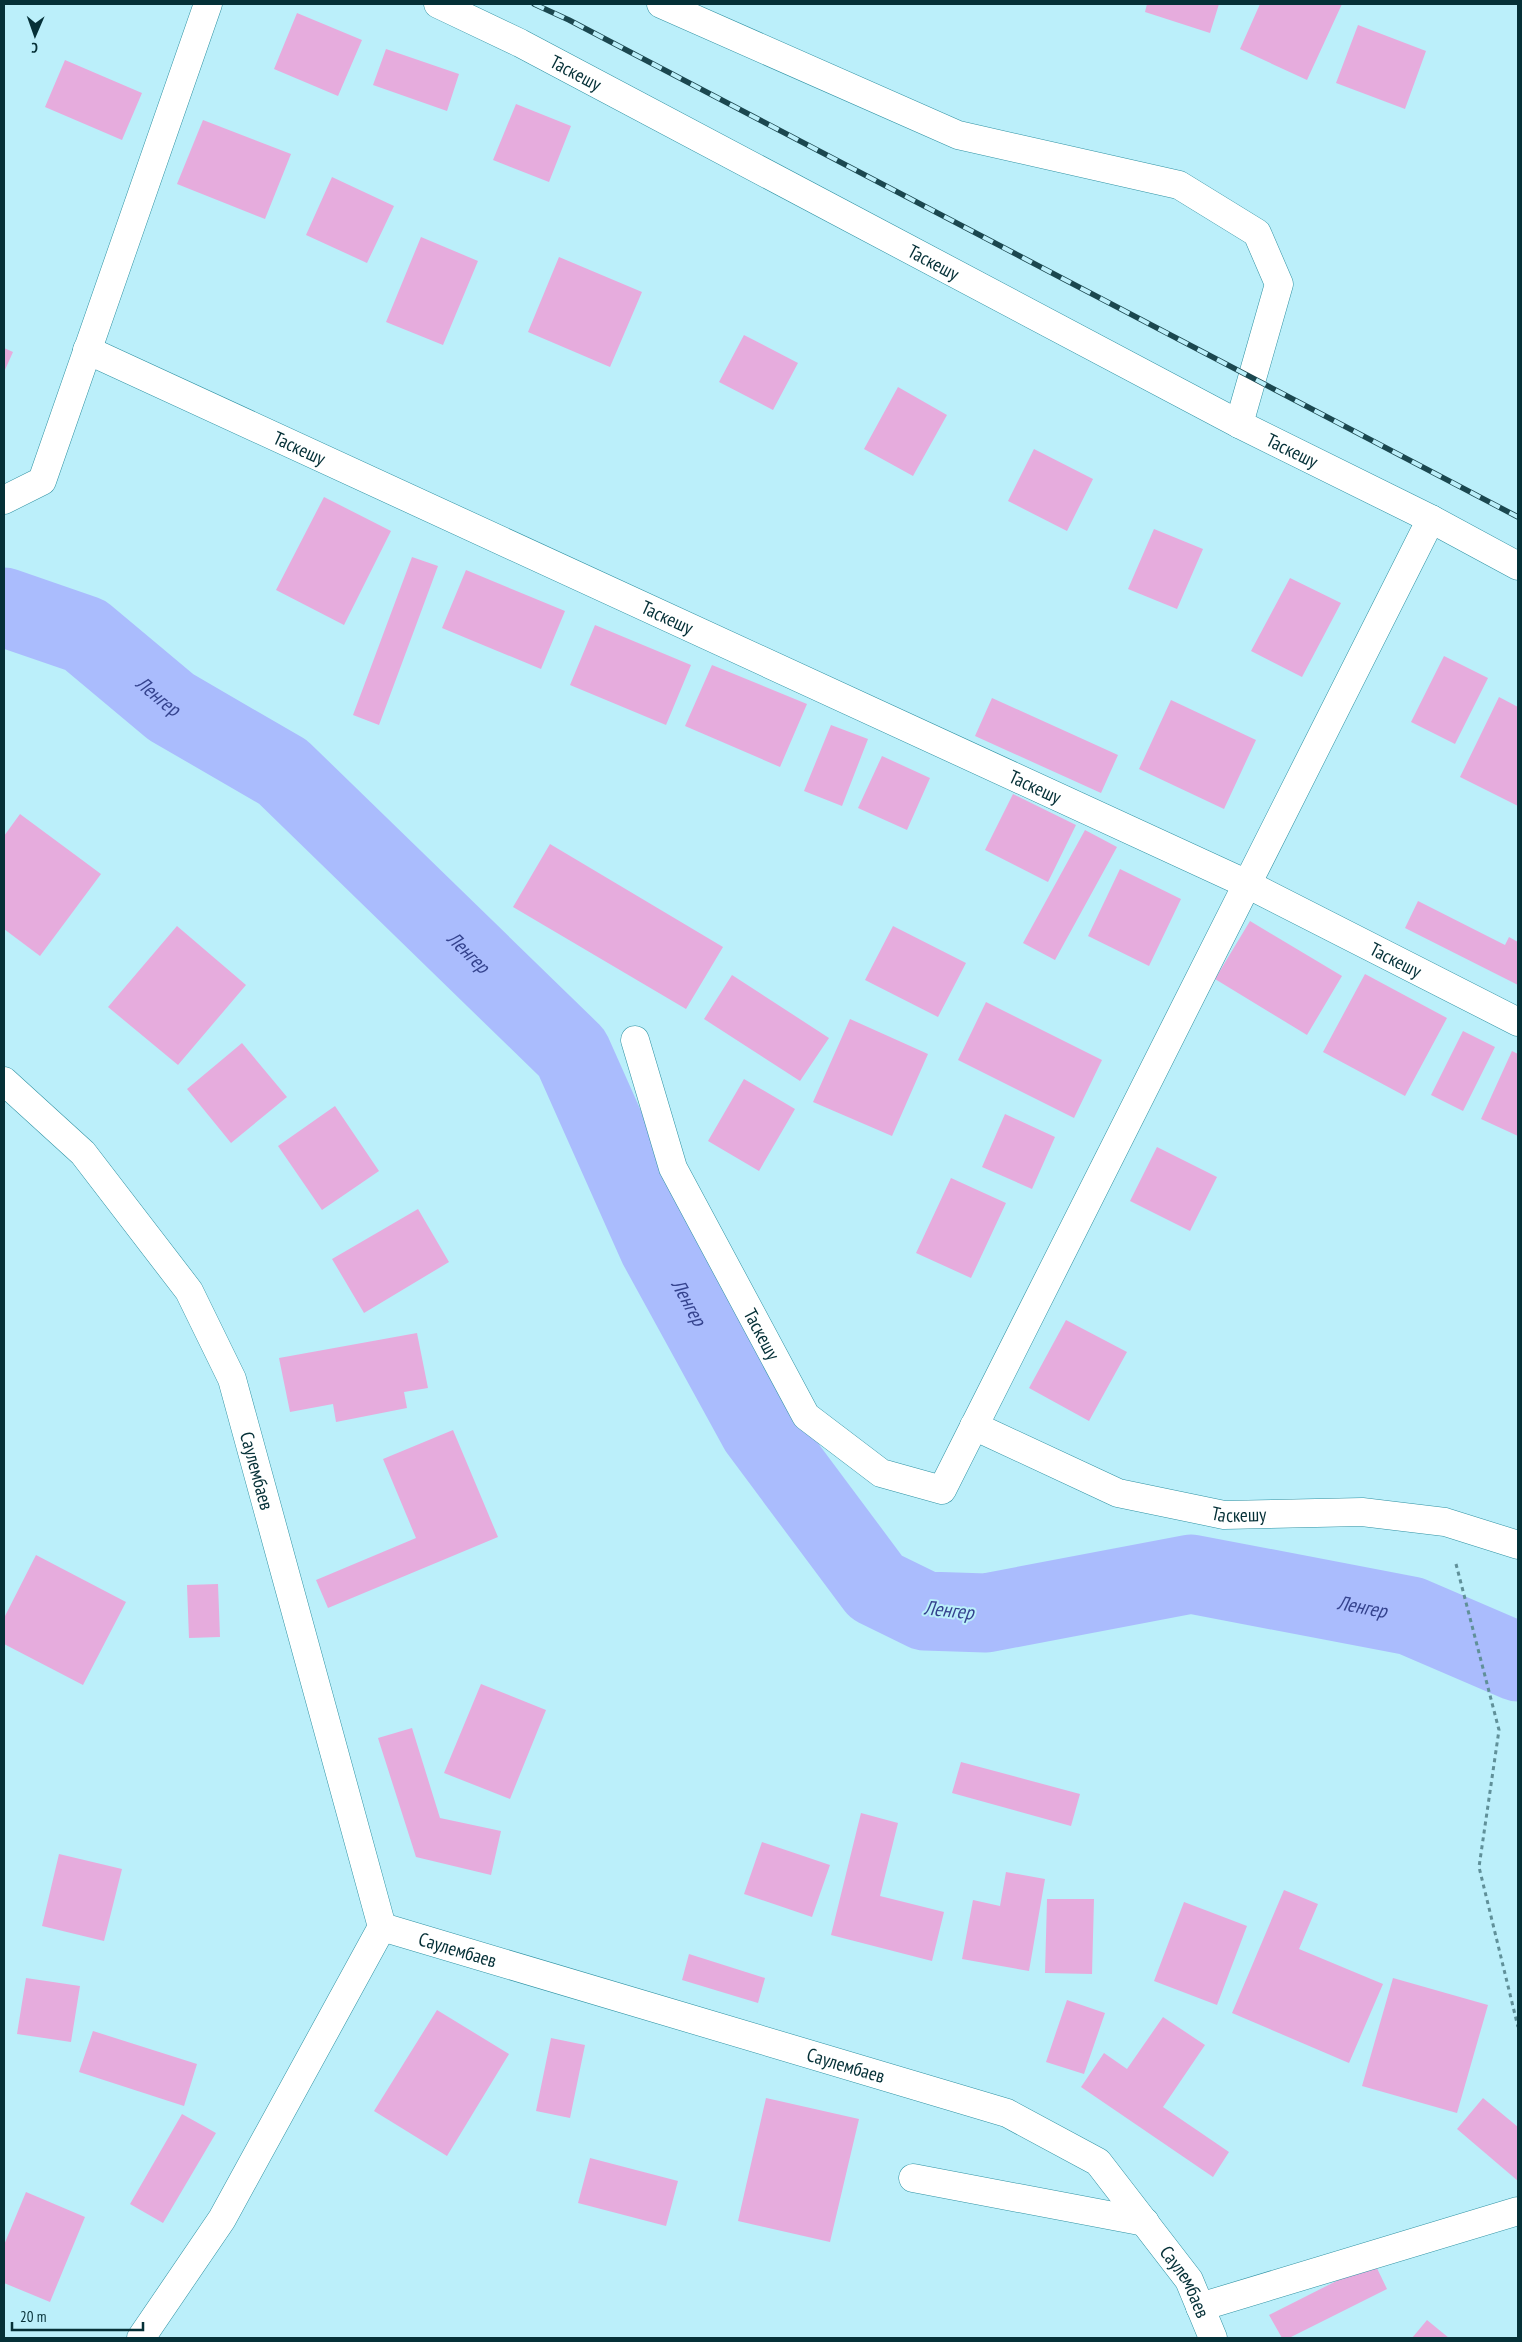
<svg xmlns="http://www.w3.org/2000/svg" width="1522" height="2342" font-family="'PT Sans Narrow',sans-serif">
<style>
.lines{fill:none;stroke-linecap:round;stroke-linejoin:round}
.river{stroke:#aabcfd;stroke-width:79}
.building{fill:#e6acdd}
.minor-casing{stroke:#2f92a3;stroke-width:29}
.path{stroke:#609099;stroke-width:3;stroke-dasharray:4 4;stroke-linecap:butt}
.minor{stroke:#fff;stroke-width:28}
.rail-casing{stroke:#1b474f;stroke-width:5.5}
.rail{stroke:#bbeffa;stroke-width:4;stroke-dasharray:11;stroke-linecap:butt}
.labels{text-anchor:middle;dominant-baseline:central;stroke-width:4;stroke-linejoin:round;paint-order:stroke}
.street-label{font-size:19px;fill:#053037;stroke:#bbeffa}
.water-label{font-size:20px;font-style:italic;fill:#35438e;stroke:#bbeffa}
</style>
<rect width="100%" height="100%" fill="#bbeffa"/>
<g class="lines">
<path class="river" id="s1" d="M4 607 85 635 171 707 283 772 572 1053 658 1246 759 1430 876 1587 925 1611 986 1613 1191 1574 1411 1616 1518 1662"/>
</g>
<path class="building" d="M1147 4H1219L1210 33 1145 12Z
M1260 4H1342L1307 80 1240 49Z
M297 13 362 40 338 96 274 69Z
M1358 25 1426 51 1405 109 1336 83Z
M386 49 459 74 447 111 373 85Z
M65 60 142 93 122 140 45 107Z
M516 104 571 126 549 182 493 160Z
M203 120 291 154 265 219 177 184Z
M332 177 394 206 367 263 306 235Z
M421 237 478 261 443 345 386 322Z
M559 257 642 292 610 367 528 332Z
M744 335 798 363 773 410 719 382Z
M4 348 13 352 4 372Z
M898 387 947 415 913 476 864 449Z
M1034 449 1093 479 1067 531 1008 501Z
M324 497 391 531 344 625 276 590Z
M1154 529 1203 549 1177 609 1128 589Z
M412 557 438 566 379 725 353 715Z
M466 570 565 611 541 669 442 628Z
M1290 578 1341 603 1302 677 1251 651Z
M595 625 691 665 666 725 570 685Z
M1444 656 1488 678 1455 744 1411 722Z
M712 665 807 704 780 767 685 726Z
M1499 697 1518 707V806L1460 777Z
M992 698 1118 755 1101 793 975 736Z
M1171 700 1256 740 1224 809 1139 769Z
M831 725 868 739 842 806 804 791Z
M882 756 930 778 907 830 858 808Z
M1013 794 1076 825 1048 882 985 850Z
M20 814 101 874 40 956 4 929V836Z
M1085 830 1117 847 1055 960 1023 943Z
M550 844 723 947 686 1009 513 907Z
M1120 869 1181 899 1149 966 1088 936Z
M1418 901 1505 945 1509 937 1518 942V985L1405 928Z
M1250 921 1342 976 1307 1035 1215 979Z
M177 926 246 985 178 1065 108 1007Z
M893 926 966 963 938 1017 865 980Z
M1365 974 1447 1018 1405 1096 1323 1052Z
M732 975 829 1038 800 1081 704 1019Z
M986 1002 1102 1060 1074 1118 958 1060Z
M850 1019 928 1054 892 1136 813 1102Z
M1463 1031 1495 1047 1463 1111 1431 1095Z
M242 1043 287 1097 231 1143 187 1089Z
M1512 1051 1518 1054V1136L1481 1119Z
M744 1079 795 1109 759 1171 708 1141Z
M335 1106 379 1171 322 1210 278 1146Z
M1005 1114 1055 1137 1032 1189 982 1167Z
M1157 1147 1217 1177 1190 1231 1130 1201Z
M951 1178 1006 1203 971 1278 916 1253Z
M418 1209 449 1262 364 1313 332 1259Z
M1066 1320 1127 1352 1089 1421 1029 1388Z
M417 1333 428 1388 404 1392 407 1408 336 1422 333 1404 290 1412 279 1358Z
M453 1430 498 1537 328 1608 316 1580 416 1538 383 1459Z
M36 1555 126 1602 83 1685 4 1644V1618Z
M218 1584 220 1637 189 1638 187 1585Z
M481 1684 546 1710 510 1799 444 1773Z
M412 1728 440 1818 501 1831 491 1875 416 1857 378 1738Z
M961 1762 1080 1794 1071 1826 952 1793Z
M861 1813 898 1823 880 1896 944 1912 932 1961 831 1935Z
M762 1842 830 1865 812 1917 744 1894Z
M59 1854 122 1869 104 1941 42 1926Z
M1006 1872 1045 1879 1029 1971 962 1959 973 1900 1000 1906Z
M1284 1890 1318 1904 1299 1949 1383 1984 1349 2063 1232 2013Z
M1047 1899H1094L1092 1974 1045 1973Z
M1184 1902 1247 1926 1217 2005 1154 1981Z
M689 1954 765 1978 758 2003 682 1980Z
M26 1978 80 1986 71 2042 17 2034Z
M1393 1978 1488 2005 1457 2113 1362 2086Z
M1067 2000 1105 2013 1084 2074 1046 2062Z
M437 2010 509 2054 447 2156 374 2111Z
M1163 2017 1205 2045 1163 2107 1229 2152 1213 2177 1081 2087 1104 2053 1127 2069Z
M93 2031 197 2064 184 2106 79 2072Z
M551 2038 585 2045 570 2118 536 2111Z
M766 2098 859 2119 830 2242 738 2221Z
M1483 2098 1518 2127V2181L1457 2129Z
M182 2114 216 2133 163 2223 130 2204Z
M590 2158 678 2181 666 2226 578 2203Z
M26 2192 85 2217 50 2302 4 2283V2245Z
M1374 2262 1387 2289 1289 2338H1282L1269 2315Z
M1427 2320 1449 2338H1412Z"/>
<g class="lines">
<g class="minor-casing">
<g id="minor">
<path id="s2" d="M438 4 520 43 1239 424 1431 519 1518 566"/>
<path d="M661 4 958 135 1179 185 1257 233 1279 284 1239 424"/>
<path id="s3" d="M87 350 1247 884 1518 1022"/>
<path d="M4 500 42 481 208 4"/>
<path id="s4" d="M635 1040 673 1168 806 1416 881 1473 942 1490 1431 519"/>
<path id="s5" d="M4 1081 83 1153 189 1291 232 1379 382 1927 222 2219 141 2338"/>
<path id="s6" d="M974 1426 1118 1493 1224 1515 1362 1512 1445 1522 1518 1545"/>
<path id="s7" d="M382 1927 1007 2113 1098 2162 1189 2280 1213 2338"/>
<path d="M913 2178 1145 2222"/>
<path d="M1200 2307 1518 2211"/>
</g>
</g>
<path class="path" d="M1456 1564 1499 1730 1479 1867 1518 2027"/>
<use href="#minor" class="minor"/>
<g class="rail-casing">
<path id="rail" d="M534 4 569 20 1518 517"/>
</g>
<use href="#rail" class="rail"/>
</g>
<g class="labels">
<g class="street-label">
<text stroke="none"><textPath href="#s2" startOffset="154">Таскешу</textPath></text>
<text stroke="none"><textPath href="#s2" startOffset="559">Таскешу</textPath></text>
<text stroke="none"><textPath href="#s3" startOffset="234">Таскешу</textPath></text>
<text stroke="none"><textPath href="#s2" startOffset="964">Таскешу</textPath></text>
<text stroke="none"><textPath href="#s3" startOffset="639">Таскешу</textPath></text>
<text stroke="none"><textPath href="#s3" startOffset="1044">Таскешу</textPath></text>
<text stroke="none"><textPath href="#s3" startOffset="1444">Таскешу</textPath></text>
<text stroke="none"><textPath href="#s4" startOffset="322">Таскешу</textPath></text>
<text stroke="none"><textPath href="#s5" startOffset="474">Саулембаев</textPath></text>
<text stroke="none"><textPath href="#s6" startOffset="282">Таскешу</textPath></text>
<text stroke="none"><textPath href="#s7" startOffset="79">Саулембаев</textPath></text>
<text stroke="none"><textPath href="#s7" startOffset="484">Саулембаев</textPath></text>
<text stroke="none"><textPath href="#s7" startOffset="904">Саулембаев</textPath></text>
</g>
<g class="water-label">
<text stroke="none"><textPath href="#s1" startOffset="181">Ленгер</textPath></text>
<text stroke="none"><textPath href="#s1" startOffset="586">Ленгер</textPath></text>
<text stroke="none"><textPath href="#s1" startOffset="1006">Ленгер</textPath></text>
<text stroke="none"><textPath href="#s1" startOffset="1846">Ленгер</textPath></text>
<text transform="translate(949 1610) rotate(6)">Ленгер</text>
</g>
</g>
<rect width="1522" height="2342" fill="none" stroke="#053037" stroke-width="10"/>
<g transform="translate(35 35) rotate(182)" stroke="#bbeffa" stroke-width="4" paint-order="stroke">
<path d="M0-4L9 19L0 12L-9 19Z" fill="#053037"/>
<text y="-8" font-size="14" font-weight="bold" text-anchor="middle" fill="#053037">С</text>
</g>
<path d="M12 2322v8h131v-8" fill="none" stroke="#053037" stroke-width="2.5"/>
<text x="20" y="2322" font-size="15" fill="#053037" stroke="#bbeffa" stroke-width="4" paint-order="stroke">20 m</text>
</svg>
